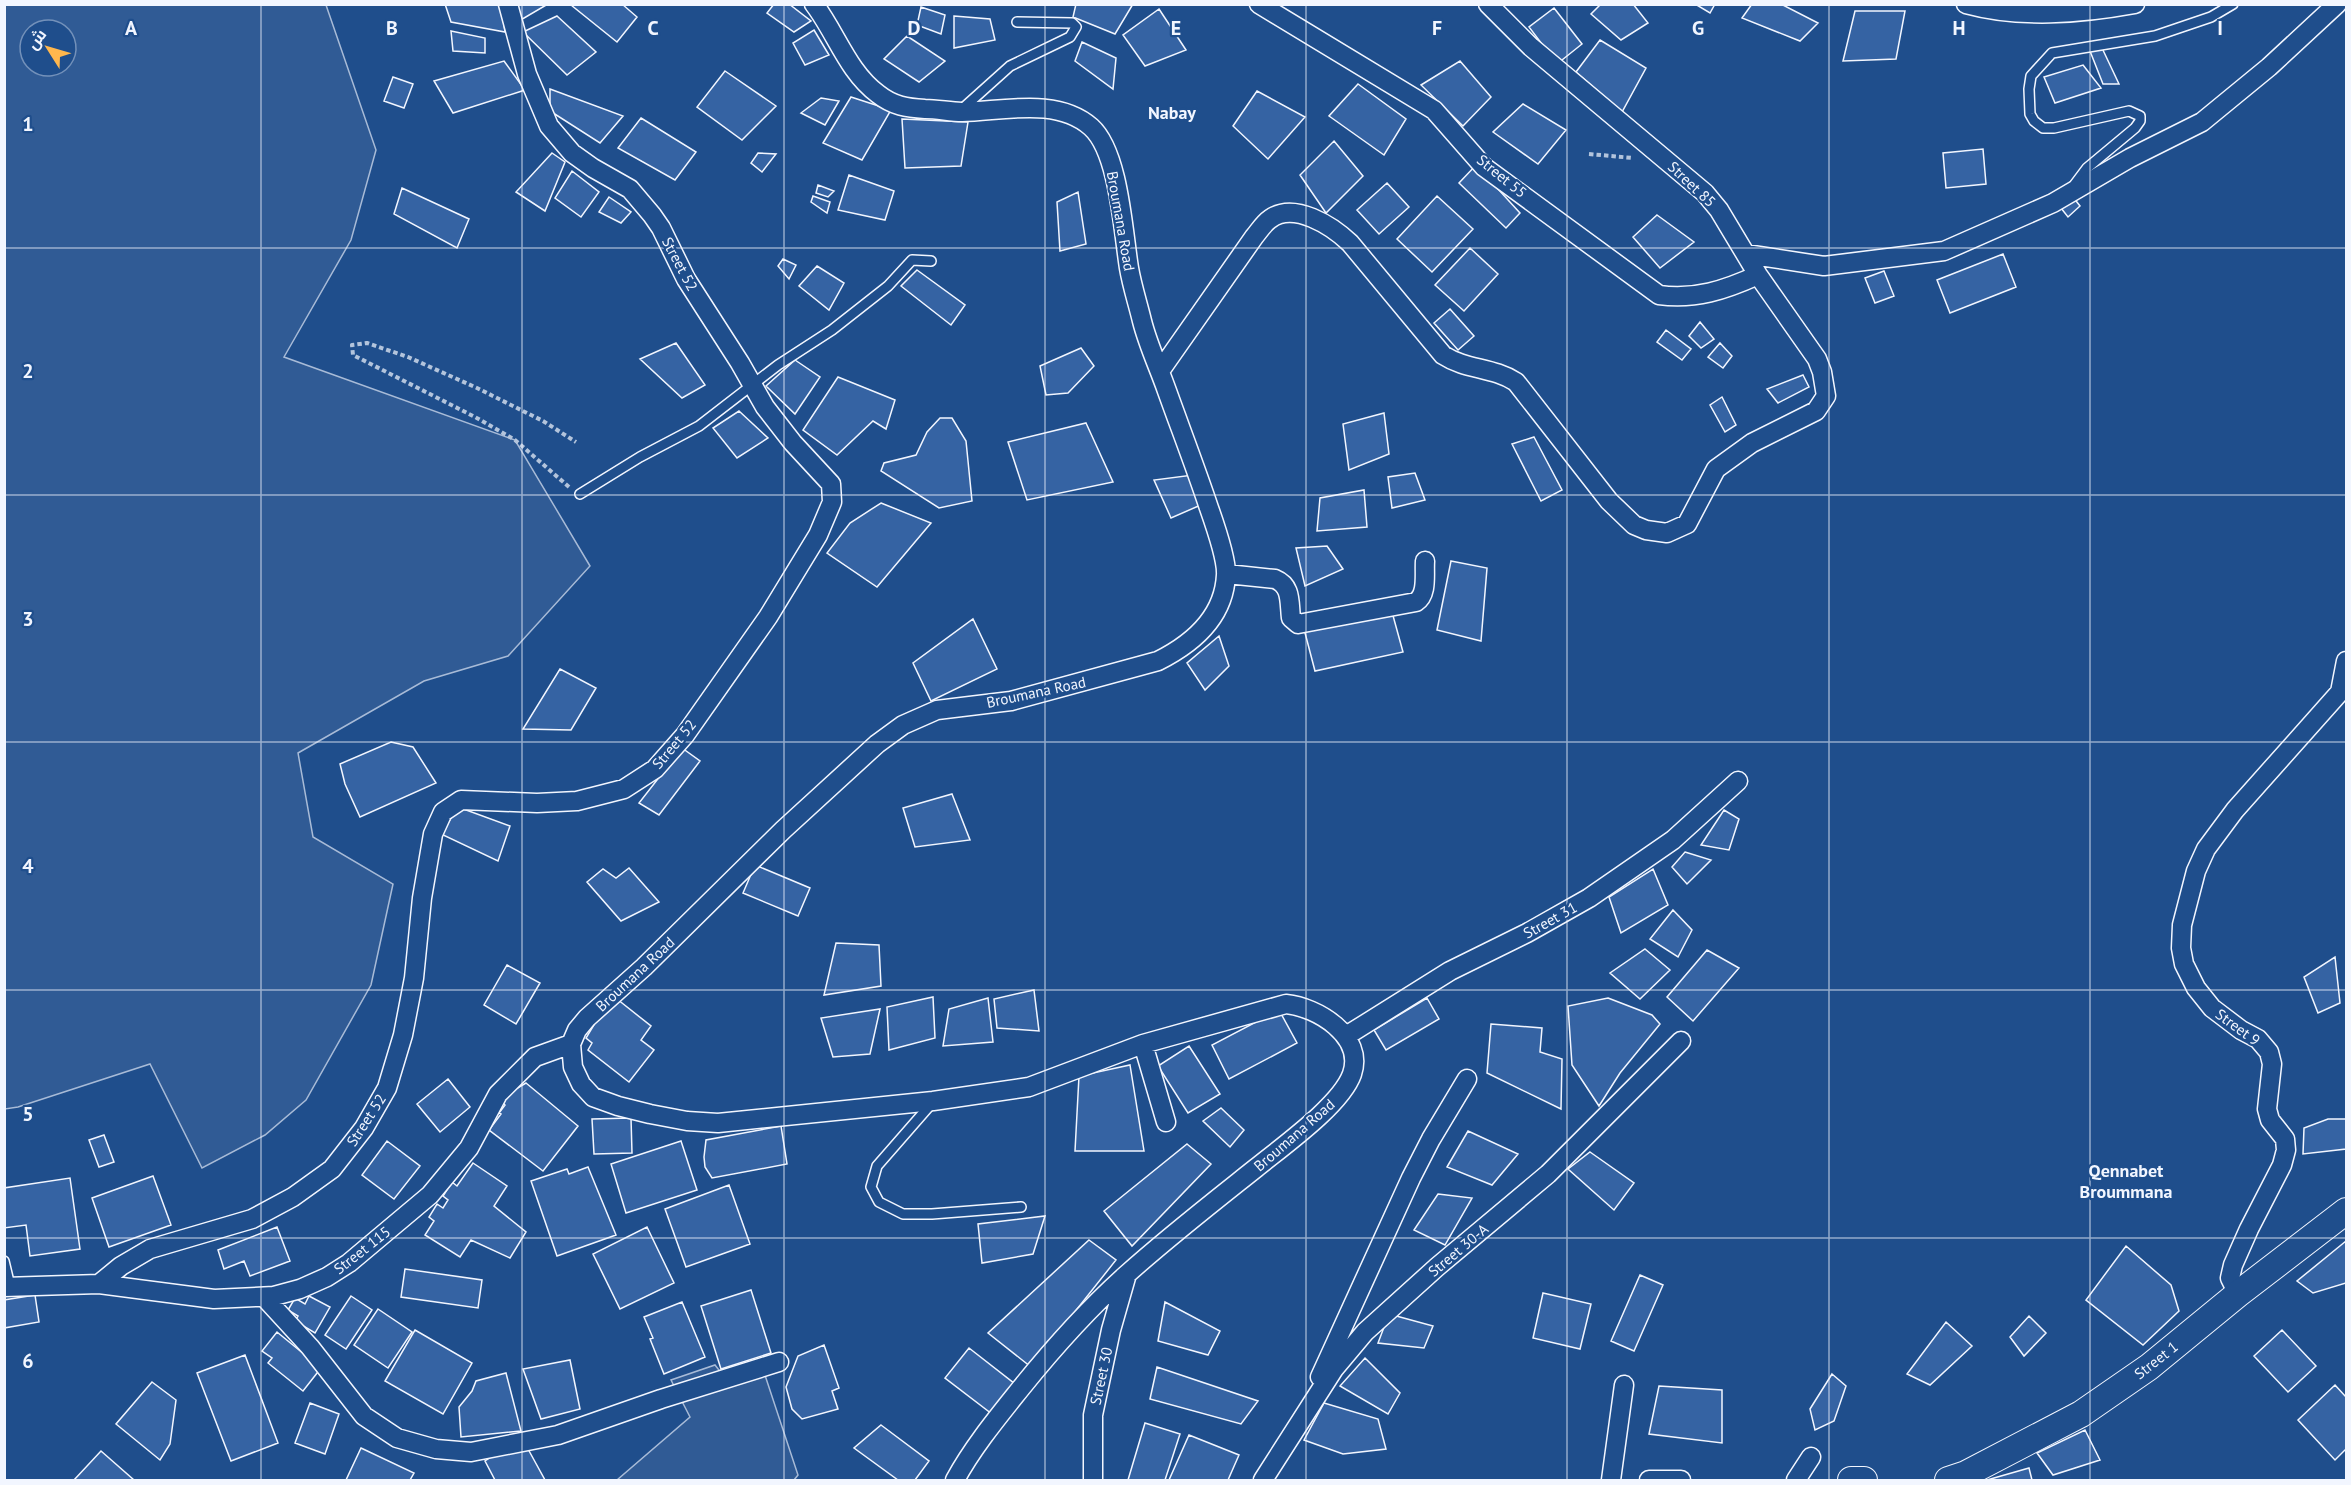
<svg xmlns="http://www.w3.org/2000/svg" width="2351" height="1485" font-family="'PT Sans',Cairo,sans-serif">
<style>
.green{fill:#305b95;stroke:#a8bbd7;stroke-width:1.5;fill-rule:evenodd}
.building{fill:#3563a3;stroke:#f2f6ff;stroke-width:1.5}
.lines{fill:none;stroke-linecap:round;stroke-linejoin:round}
.lane-casing{stroke:#f2f6ff;stroke-width:12}
.street-casing{stroke:#f2f6ff;stroke-width:21}
.secondary-casing{stroke:#f2f6ff;stroke-width:28}
.path{stroke:#b3c4dc;stroke-width:4;stroke-dasharray:4.5 3;stroke-linecap:butt}
.lane{stroke:#1f4e8c;stroke-width:9}
.street{stroke:#1f4e8c;stroke-width:18}
.secondary{stroke:#1f4e8c;stroke-width:26}
.grid{fill:none;stroke:#f2f6ff;stroke-width:1.5;stroke-opacity:0.55}
.labels{text-anchor:middle;dominant-baseline:central;stroke-width:4.5;stroke-linejoin:round;paint-order:stroke}
.street-label{font-size:15px;fill:#f2f6ff;stroke:#1f4e8c}
.quarter-label{font-size:18px;font-weight:bold;fill:#f2f6ff;stroke:#1f4e8c}
.grid-label{font-size:20px;text-anchor:middle;font-weight:bold;fill:#f2f6ff;stroke:#1f4e8c;stroke-width:4.5;stroke-linejoin:round;paint-order:stroke}
</style>
<rect width="100%" height="100%" fill="#1f4e8c"/>
<path class="green" d="M5 4 326 5 376 150 351 240 284 357 515 440 590 566 508 656 424 681 298 753 313 837 393 884 371 985 306 1100 265 1135 202 1168 150 1064 18 1107 5 1109ZM30 30H66V66H30Z
M715 1365 722 1374 762 1366 798 1475 794 1480H617L690 1417 671 1380Z"/>
<path class="building" d="M445 4H501L505 32 451 22Z
M516 4H548L519 21Z
M622 4 637 17 617 42 571 5Z
M774 4H789L811 21 794 32 767 13Z
M1076 4H1133L1115 34 1073 17Z
M1601 4H1633L1648 23 1621 40 1591 14Z
M1695 4H1715L1710 13Z
M1752 4H1781L1818 23 1800 41 1742 18Z
M921 7 945 15 941 34 917 25Z
M1554 8 1582 44 1557 64 1529 27Z
M1159 9 1186 50 1145 66 1123 35Z
M1855 11H1905L1896 59 1843 61Z
M557 16 596 52 567 75 523 32Z
M954 16 990 19 995 40 954 48Z
M814 30 829 55 805 65 793 43Z
M451 31 485 38V53L453 51Z
M907 36 945 61 919 82 884 59Z
M1600 40 1646 68 1622 112 1576 72Z
M1082 42 1116 58 1113 89 1075 61Z
M2102 48 2119 84H2103L2090 51Z
M504 61 525 90 453 113 434 81Z
M1460 61 1491 97 1463 126 1421 85Z
M2083 65 2101 88 2055 103 2044 77Z
M725 71 776 106 742 140 697 107Z
M393 77 413 84 404 108 384 101Z
M1358 84 1406 119 1384 155 1329 116Z
M550 89 623 116 600 143 550 111Z
M1257 91 1305 117 1268 159 1233 126Z
M851 97 891 110 862 160 823 143Z
M821 98 839 101 825 125 801 113Z
M1523 104 1566 130 1538 164 1493 132Z
M641 118 696 152 675 180 618 148Z
M902 119 968 122 961 166 905 168Z
M1334 141 1363 176 1326 213 1300 175Z
M1983 149 1986 184 1946 188 1943 153Z
M552 153 565 162 545 211 516 192Z
M758 153 776 154 762 172 751 163Z
M1476 165 1520 213 1506 228 1459 183Z
M572 171 599 192 581 217 555 198Z
M849 175 894 191 885 220 838 210Z
M1387 183 1409 207 1379 234 1357 210Z
M818 185 834 191 828 197 816 193Z
M402 188 469 219 457 248 394 214Z
M1078 192 1086 244 1060 251 1057 202Z
M813 196 830 202 827 213 811 202Z
M1437 196 1473 229 1432 272 1397 239Z
M609 197 631 212 621 223 599 212Z
M2073 197 2080 206 2068 217 2061 208Z
M1657 215 1694 242 1660 268 1633 237Z
M1470 248 1498 274 1464 311 1435 285Z
M2003 254 2016 287 1950 313 1937 280Z
M783 259 796 265 789 279 778 266Z
M817 266 844 283 829 310 799 286Z
M917 270 965 305 951 325 901 286Z
M1884 271 1894 296 1875 303 1865 278Z
M1450 309 1474 336 1458 350 1434 323Z
M1700 322 1714 339 1701 348 1689 336Z
M1666 330 1691 349 1682 360 1657 342Z
M676 343 705 385 682 398 640 359Z
M1720 343 1732 356 1723 368 1708 357Z
M1081 348 1094 366 1068 393 1046 395 1040 366Z
M795 360 820 377 795 414 766 386Z
M1803 375 1809 387 1778 403 1767 389Z
M838 377 895 400 886 429 873 421 837 455 803 430Z
M1722 397 1736 425 1725 432 1710 405Z
M739 411 768 438 737 458 713 428Z
M1384 413 1389 454 1349 470 1343 424Z
M940 418H952L966 441 972 501 939 508 881 471 884 463 916 455 927 432Z
M1086 423 1113 482 1027 500 1008 442Z
M1534 437 1562 490 1541 501 1512 444Z
M1415 473 1425 500 1392 508 1388 477Z
M1193 475 1203 504 1171 518 1154 480Z
M1364 490 1367 527 1317 531 1320 498Z
M881 503 931 523 877 587 827 553 850 523Z
M1327 546 1343 569 1305 586 1296 548Z
M1451 561 1487 568 1481 641 1437 630Z
M1392 612 1403 652 1315 671 1304 629Z
M973 619 997 669 931 701 913 663Z
M1219 636 1229 666 1205 690 1187 663Z
M560 669 596 688 571 730 523 729Z
M391 742 413 747 436 783 360 817 345 784 340 764Z
M682 748 700 761 659 815 639 803Z
M952 794 970 840 915 847 903 808Z
M458 807 510 826 498 861 441 834Z
M1724 810 1739 819 1729 850 1701 845Z
M1685 852 1711 860 1687 884 1672 867Z
M755 865 810 888 798 916 743 893Z
M629 868 659 902 621 921 587 882 603 869 616 878Z
M1653 869 1668 905 1621 933 1609 897Z
M1673 910 1692 930 1678 957 1650 939Z
M836 943 879 945 881 986 824 995Z
M1645 949 1670 970 1640 999 1610 973Z
M1707 950 1739 968 1693 1021 1667 997Z
M2335 957 2340 1003 2318 1013 2304 977Z
M507 965 540 983 516 1024 484 1005Z
M1034 990 1039 1031 997 1028 994 999Z
M933 997 935 1038 889 1050 887 1007Z
M988 998 993 1042 943 1046 949 1009Z
M1427 998 1439 1019 1386 1050 1374 1030Z
M1608 998 1652 1015 1660 1024 1620 1073 1599 1106 1572 1065 1568 1006Z
M617 999 651 1026 641 1040 654 1050 629 1082 588 1050 592 1043 586 1038 598 1018Z
M880 1009 870 1054 833 1057 821 1018Z
M1279 1010 1297 1043 1229 1079 1212 1045Z
M1491 1024 1542 1028 1540 1052 1562 1059 1561 1109 1487 1073Z
M1189 1046 1220 1094 1188 1113 1158 1066Z
M1130 1065 1144 1151H1075L1079 1076Z
M448 1079 470 1107 440 1132 417 1104Z
M526 1083 578 1126 543 1171 489 1130 501 1114 499 1113 505 1105 501 1101 509 1093Z
M1221 1108 1244 1130 1230 1147 1203 1121Z
M631 1118 632 1153 594 1154 592 1119Z
M2328 1119H2346V1149L2303 1154 2304 1128Z
M781 1126 787 1164 712 1178 705 1167 704 1157 706 1140Z
M1468 1131 1518 1154 1492 1185 1447 1167Z
M104 1135 114 1162 99 1167 89 1140Z
M387 1141 420 1166 394 1199 362 1175Z
M681 1141 697 1190 626 1213 611 1164Z
M1187 1144 1211 1164 1132 1246 1104 1211Z
M1590 1152 1634 1183 1614 1210 1568 1169Z
M473 1163 507 1186 494 1206 526 1232 510 1258 471 1240 460 1257 425 1235 434 1221 429 1217 437 1204 443 1208 448 1200 443 1196 452 1182 457 1186Z
M588 1167 616 1235 557 1256 531 1181 567 1169 569 1174Z
M153 1176 171 1225 109 1247 92 1198Z
M70 1178 80 1249 30 1256 26 1225 4 1228V1188Z
M729 1185 750 1244 686 1267 665 1209Z
M1438 1194 1472 1198 1445 1245 1414 1230Z
M1045 1216 1033 1254 982 1263 978 1224Z
M277 1227 290 1261 250 1276 244 1261 224 1269 218 1250Z
M647 1227 674 1283 620 1309 593 1254Z
M1089 1240 1116 1260 1031 1367 988 1333Z
M2346 1241V1283L2313 1293 2297 1281Z
M2126 1246 2171 1285 2179 1311 2143 1345 2086 1300Z
M405 1269 482 1280 478 1308 401 1297Z
M1640 1275 1663 1285 1634 1351 1611 1341Z
M751 1290 771 1353 721 1369 701 1306Z
M1543 1293 1591 1304 1580 1349 1533 1338Z
M35 1295 39 1322 4 1328V1300Z
M309 1296 330 1307 315 1333 295 1321 298 1316 288 1310 295 1298 305 1304Z
M351 1296 372 1310 346 1349 325 1335Z
M682 1302 705 1357 664 1374 650 1339 653 1338 644 1317Z
M1165 1302 1220 1331 1208 1355 1158 1341Z
M378 1309 412 1332 388 1368 354 1345Z
M1389 1314 1433 1326 1424 1348 1378 1343Z
M2029 1316 2046 1333 2024 1356 2010 1337Z
M1946 1322 1972 1346 1930 1385 1907 1374Z
M415 1330 472 1363 443 1414 385 1381Z
M2282 1330 2316 1366 2288 1392 2254 1356Z
M277 1332 321 1368 303 1391 268 1363 272 1358 262 1351Z
M824 1345 839 1388 832 1391 838 1409 802 1419 792 1409 786 1387 798 1356Z
M969 1348 1015 1384 992 1414 945 1378Z
M245 1355 278 1443 231 1461 197 1373Z
M1365 1358 1400 1393 1388 1414 1340 1386Z
M570 1360 580 1409 541 1419 523 1369Z
M1157 1367 1258 1401 1241 1424 1150 1399Z
M506 1373 521 1431 461 1437 459 1407 472 1391 476 1381Z
M1832 1374 1846 1386 1834 1421 1815 1430 1810 1409Z
M152 1382 176 1400 170 1444 160 1460 116 1424Z
M2335 1385 2346 1397V1449L2335 1460 2298 1420Z
M1659 1386 1722 1390V1443L1649 1434Z
M310 1403 339 1414 325 1454 295 1443Z
M1324 1403 1378 1419 1386 1449 1343 1454 1304 1440Z
M1145 1423 1180 1434 1165 1480H1128Z
M881 1425 929 1461 915 1480H898L854 1448Z
M2085 1430 2100 1460 2053 1475 2037 1453Z
M1189 1435 1239 1455 1228 1480H1169Z
M361 1448 414 1473 410 1480H346Z
M528 1449 545 1480H495L485 1461 497 1453Z
M101 1451 134 1480H74Z
M2029 1468 2032 1480H1987Z"/>
<g class="lines">
<g class="lane-casing">
<path id="lane" d="M961 110 1010 66 1070 37 1076 27 1072 23 1017 22
M2075 184 2087 168 2135 128 2140 121V116L2129 111 2054 128H2043L2034 121 2030 114 2029 89 2031 76 2052 53 2155 36 2211 17 2233 4
M580 494 640 457 699 426 778 365 832 330 888 286 912 260 931 261
M932 1103 877 1166 871 1187 879 1202 903 1214H932L1021 1207
M4 1261 10 1286"/>
</g>
<g class="street-casing">
<path id="street" d="M814 4C836 33 848 72 878 94 893 106 907 108 925 109 938 109 950 112 962 112 1004 111 1057 97 1091 127 1119 152 1123 231 1129 268 1132 286 1138 304 1142 321 1148 345 1159 368 1167 391 1181 430 1196 469 1209 508 1215 525 1227 559 1226 575 1224 617 1192 644 1158 661L1011 701 937 710 903 725 877 744 783 830 644 967 587 1018 577 1030 571 1044 573 1067 581 1084 593 1097 618 1106 650 1114 687 1121 718 1123 933 1101 1029 1087 1143 1044 1286 1004C1317 1007 1365 1036 1352 1074 1341 1105 1283 1146 1256 1168 1212 1203 1167 1238 1126 1275 1087 1310 1054 1347 1021 1388 997 1418 973 1447 955 1480
M1259 4 1434 110 1484 167 1659 295C1695 300 1725 290 1758 275
M1966 4C2021 19 2080 14 2135 4
M1746 254 1824 266 1944 251 2053 203 2130 158 2202 122 2269 67 2337 4
M1160 371 1254 237C1259 231 1264 223 1270 219 1294 201 1332 226 1350 243L1443 355C1466 370 1493 367 1516 382L1609 501 1634 525 1646 530 1667 533 1687 524 1716 469 1752 443 1816 411 1826 396 1822 372 1817 359 1758 275 1719 210 1705 193 1531 47 1488 4
M1227 574 1275 579C1292 586 1289 602 1291 618L1298 624 1416 602C1428 594 1424 574 1425 561
M1346 1036 1450 971 1527 933 1589 898 1673 840 1738 781
M1143 1044 1166 1122
M99 1284 121 1266 150 1249 252 1219 293 1197 332 1169 364 1128 387 1088 403 1035 414 978 422 898 433 834 443 812 461 800 537 803 577 801 624 789 655 769 685 735 768 617 818 535 832 502 831 484 793 443 765 407 740 363 686 279 661 228 652 215 630 189 593 168 572 153 549 126 527 74 508 4
M4 1287 99 1284 214 1299 274 1296 300 1289 327 1277 349 1263 430 1195 469 1148 498 1094 535 1057 571 1044
M2238 1294 2230 1278 2233 1265 2249 1229 2282 1165 2286 1150 2285 1139 2270 1120 2267 1109 2272 1064 2269 1052 2258 1039 2241 1030 2212 1008 2196 988 2184 964 2181 948 2182 925 2196 871 2206 849 2235 810 2340 692 2346 661
M264 1297 310 1347 364 1416 397 1438 436 1449 471 1452 558 1435 661 1399 779 1362
M1320 1377 1411 1178 1431 1139 1467 1079
M1093 1480V1415L1111 1330 1127 1274
M1263 1480 1334 1369 1365 1332 1437 1267 1548 1174 1681 1041
M1611 1480 1624 1385
M1649 1480H1681
M1796 1480 1811 1457"/>
</g>
<g class="secondary-casing">
<path id="secondary" d="M1851 1480H1864
M1948 1480 1966 1474 2081 1414 2149 1367 2238 1294 2346 1211"/>
</g>
<path class="path" d="M1589 154 1633 158
M569 487 515 440 475 417 353 355 352 345 367 343 408 357 477 388 543 421 576 442"/>
<use href="#lane" class="lane"/>
<use href="#street" class="street"/>
<use href="#secondary" class="secondary"/>
</g>
<path class="grid" d="M261 4V1480M522 4V1480M784 4V1480M1045 4V1480M1306 4V1480M1567 4V1480M1829 4V1480M2090 4V1480M4 248H2346M4 495H2346M4 742H2346M4 990H2346M4 1238H2346"/>
<g class="labels">
<g class="street-label">
<text transform="translate(1502 176) rotate(39)">Street 55</text>
<text transform="translate(1692 184) rotate(43)">Street 85</text>
<text transform="translate(1121 221) rotate(80)">Broumana Road</text>
<text transform="translate(680 264) rotate(62)">Street 52</text>
<text transform="translate(1036 692) rotate(-12)">Broumana Road</text>
<text transform="translate(674 744) rotate(-50)">Street 52</text>
<text transform="translate(1550 920) rotate(-29)">Street 31</text>
<text transform="translate(635 974) rotate(-43)">Broumana Road</text>
<text transform="translate(2238 1027) rotate(36)">Street 9</text>
<text transform="translate(366 1120) rotate(-57)">Street 52</text>
<text transform="translate(1294 1135) rotate(-41)">Broumana Road</text>
<text transform="translate(362 1250) rotate(-38)">Street 115</text>
<text transform="translate(1458 1250) rotate(-40)">Street 30-A</text>
<text transform="translate(2156 1360) rotate(-38)">Street 1</text>
<text transform="translate(1101 1376) rotate(-78)">Street 30</text>
</g>
<g class="quarter-label">
<text x="1172" y="112">Nabay</text>
<text x="2126" y="1170">Qennabet<tspan x="2126" dy="21">Broummana</tspan></text>
</g>
</g>
<g class="grid-label">
<text x="131" y="35">A</text>
<text x="392" y="35">B</text>
<text x="653" y="35">C</text>
<text x="914" y="35">D</text>
<text x="1176" y="35">E</text>
<text x="1437" y="35">F</text>
<text x="1698" y="35">G</text>
<text x="1959" y="35">H</text>
<text x="2220" y="35">I</text>
<text x="28" y="131">1</text>
<text x="28" y="378">2</text>
<text x="28" y="626">3</text>
<text x="28" y="873">4</text>
<text x="28" y="1121">5</text>
<text x="28" y="1368">6</text>
</g>
<rect width="2351" height="1485" fill="none" stroke="#f2f6ff" stroke-width="12"/>
<g transform="translate(48 48) rotate(307)"><circle r="28" fill="#1f4e8c" stroke="#7391ba" stroke-width="1.5"/>
<path d="M0-4.5L10 22L0 15L-10 22Z" fill="#ffb74d"/>
<text y="-9" font-size="16" font-weight="bold" text-anchor="middle" fill="#f2f6ff">ش</text>
</g>
</svg>
